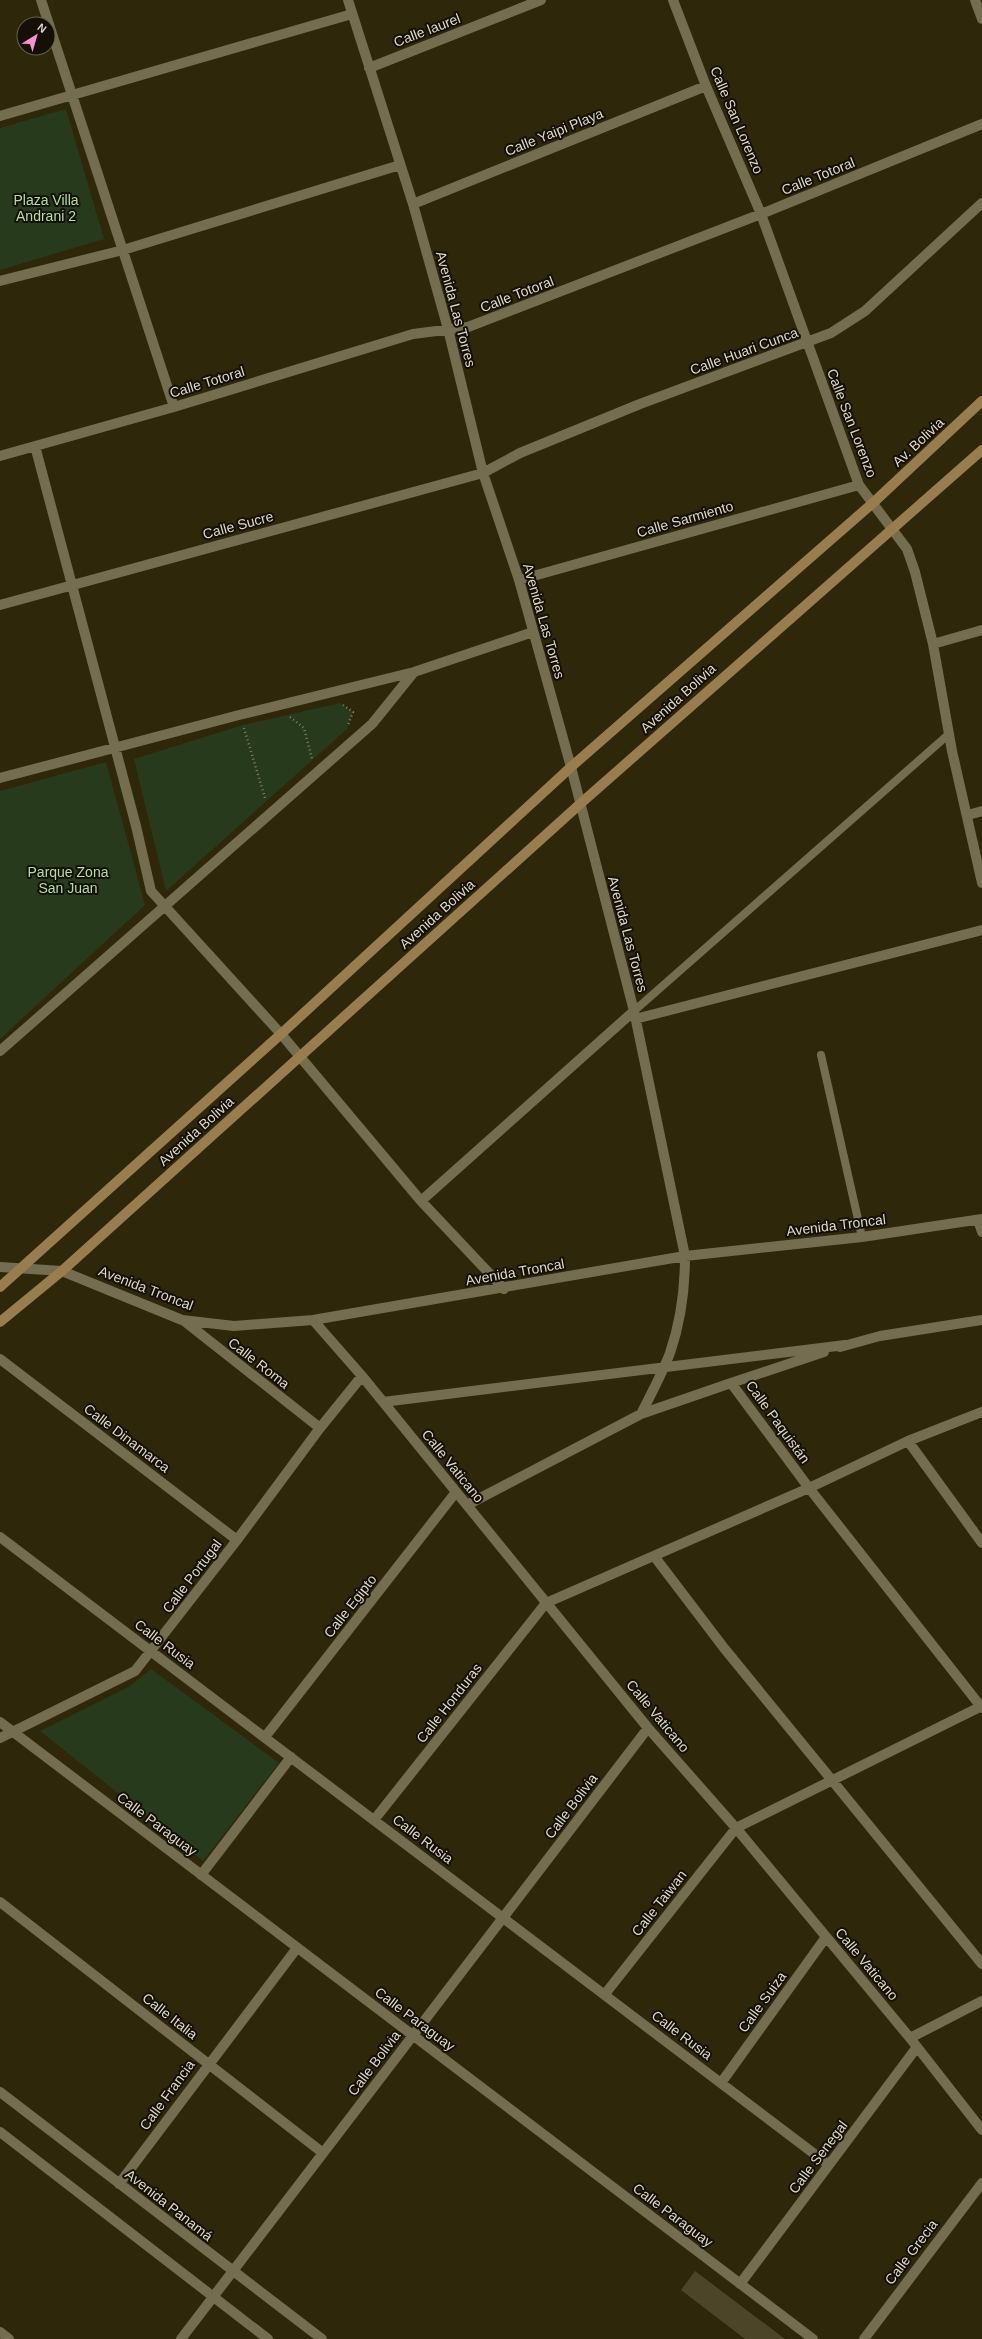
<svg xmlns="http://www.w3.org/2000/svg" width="982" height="2339" font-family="Arial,sans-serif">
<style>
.green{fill:#273a1c}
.building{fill:#4c4528}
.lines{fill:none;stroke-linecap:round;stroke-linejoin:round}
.path{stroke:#837c66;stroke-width:2.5;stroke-dasharray:1 3;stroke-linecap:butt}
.lane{stroke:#756d4f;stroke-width:8}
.street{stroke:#756d4f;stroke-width:10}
.secondary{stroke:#987d4f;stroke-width:10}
.labels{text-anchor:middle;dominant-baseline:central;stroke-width:4;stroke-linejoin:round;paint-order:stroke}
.street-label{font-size:14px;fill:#ddd8c8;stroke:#141005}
.park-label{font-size:14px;fill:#b4de9e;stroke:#141005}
</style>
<rect width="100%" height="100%" fill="#2f270a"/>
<path class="green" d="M66 109 104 239 0 270V128Z
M340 703 353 712 347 729 166 891 134 759 243 725Z
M106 762 145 905 0 1039V791Z
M151 1669 279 1763 203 1861 40 1731 130 1686Z"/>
<path class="building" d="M695 2271 785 2339H745L681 2290Z"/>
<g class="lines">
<path class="path" d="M343 705 353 712 348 725
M290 717 304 728 312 759
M244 728 265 798"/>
<path class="lane" d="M634 1011 949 734
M821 1055 862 1237"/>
<path class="street" d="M41 0 174 407
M348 0 413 204 448 329 483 473 519 580 571 767 634 1011 685 1256C685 1290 681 1321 670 1353 662 1374 651 1394 641 1414
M673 0 706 86 761 214 859 485 907 549 915 572 933 644 952 751 982 883
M975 0 982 19
M369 68 541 0
M0 116 352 14
M413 204 706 86
M0 281 123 250 400 165
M35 446 136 826 151 891 281 1034 421 1201 504 1289
M0 456 174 407 413 334 468 327 761 214 982 124
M519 580 859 485
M0 605 483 473 520 453 640 404 831 333 865 311 982 203
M933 644 982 630
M0 778 239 715 414 672 533 632
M968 815 982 811
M635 1019 982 930
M0 1051 372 724 414 672
M421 1201 634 1011
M978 1220 982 1232
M0 1267 62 1271 182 1320 234 1326 313 1320 685 1256 862 1237 982 1219
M183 1320 320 1428
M313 1320 362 1376 648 1728 736 1828 910 2038 982 2130
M840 1347 880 1336 982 1320
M0 1359 237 1540
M731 1383 824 1352
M383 1402 845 1345
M908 1441 982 1543
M467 1505 641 1414 731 1383 809 1488 982 1708
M0 1537 829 2165
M654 1556 724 1648 982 1964
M0 1722 813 2339
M265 1737 456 1492
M0 1738 135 1671 237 1540 320 1428 362 1376
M374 1820 546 1603 809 1488 908 1441 982 1412
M201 1875 291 1757
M0 1902 323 2153
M605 1994 736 1828 982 1706
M910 2038 982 2001
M721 2083 826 1937
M0 2092 322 2339
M0 2132 268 2339
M119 2184 297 1948
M740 2284 917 2047
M0 2332 9 2339
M181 2339 648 1728
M864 2339 982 2183"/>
<path class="secondary" d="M0 1287 281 1034 571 767 874 502 982 401
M0 1322 62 1271 580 804 982 450"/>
</g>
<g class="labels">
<g class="street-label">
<text transform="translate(427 30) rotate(-21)">Calle laurel</text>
<text transform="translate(737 120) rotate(67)">Calle San Lorenzo</text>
<text transform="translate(554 132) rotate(-22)">Calle Yaipi Playa</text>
<text transform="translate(818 176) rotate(-22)">Calle Totoral</text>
<text transform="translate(517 294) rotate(-21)">Calle Totoral</text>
<text transform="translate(456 309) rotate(75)">Avenida Las Torres</text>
<text transform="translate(744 351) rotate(-20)">Calle Huari Cunca</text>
<text transform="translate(207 382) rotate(-17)">Calle Totoral</text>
<text transform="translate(852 423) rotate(69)">Calle San Lorenzo</text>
<text transform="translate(918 442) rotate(-43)">Av. Bolivia</text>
<text transform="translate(685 519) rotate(-16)">Calle Sarmiento</text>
<text transform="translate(238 525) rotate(-15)">Calle Sucre</text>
<text transform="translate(544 621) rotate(74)">Avenida Las Torres</text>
<text transform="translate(678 698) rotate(-42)">Avenida Bolivia</text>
<text transform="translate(437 914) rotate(-42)">Avenida Bolivia</text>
<text transform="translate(628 934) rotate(75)">Avenida Las Torres</text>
<text transform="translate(196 1131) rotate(-42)">Avenida Bolivia</text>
<text transform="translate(836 1225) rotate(-7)">Avenida Troncal</text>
<text transform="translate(515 1272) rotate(-10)">Avenida Troncal</text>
<text transform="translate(146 1288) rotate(21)">Avenida Troncal</text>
<text transform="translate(259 1363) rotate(38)">Calle Roma</text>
<text transform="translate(778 1422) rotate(54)">Calle Paquistán</text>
<text transform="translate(127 1438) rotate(37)">Calle Dinamarca</text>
<text transform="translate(453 1466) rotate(51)">Calle Vaticano</text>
<text transform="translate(192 1576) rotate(-53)">Calle Portugal</text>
<text transform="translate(350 1606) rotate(-52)">Calle Egipto</text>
<text transform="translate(165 1644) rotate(37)">Calle Rusia</text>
<text transform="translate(449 1703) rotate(-52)">Calle Honduras</text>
<text transform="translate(658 1716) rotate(50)">Calle Vaticano</text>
<text transform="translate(571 1806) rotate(-53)">Calle Bolivia</text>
<text transform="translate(157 1824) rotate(37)">Calle Paraguay</text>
<text transform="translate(423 1839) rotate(37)">Calle Rusia</text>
<text transform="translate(659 1903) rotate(-52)">Calle Taiwan</text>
<text transform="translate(867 1964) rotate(50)">Calle Vaticano</text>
<text transform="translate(762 2002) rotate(-54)">Calle Suiza</text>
<text transform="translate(170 2016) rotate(38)">Calle Italia</text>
<text transform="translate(415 2019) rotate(37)">Calle Paraguay</text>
<text transform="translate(682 2035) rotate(37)">Calle Rusia</text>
<text transform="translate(374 2063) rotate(-53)">Calle Bolivia</text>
<text transform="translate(167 2095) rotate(-54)">Calle Francia</text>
<text transform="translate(818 2157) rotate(-53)">Calle Senegal</text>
<text transform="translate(169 2205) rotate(38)">Avenida Panamá</text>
<text transform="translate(673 2215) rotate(37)">Calle Paraguay</text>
<text transform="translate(911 2252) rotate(-53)">Calle Grecia</text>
</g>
<g class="park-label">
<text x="46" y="200">Plaza Villa<tspan x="46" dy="16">Andrani 2</tspan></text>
<text x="68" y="872">Parque Zona<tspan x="68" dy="16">San Juan</tspan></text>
</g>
</g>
<g transform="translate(36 36) rotate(37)"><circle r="19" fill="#141005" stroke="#646053"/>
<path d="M0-3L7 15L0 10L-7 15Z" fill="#f491d4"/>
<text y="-6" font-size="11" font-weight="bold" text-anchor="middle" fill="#ddd8c8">N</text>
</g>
</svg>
